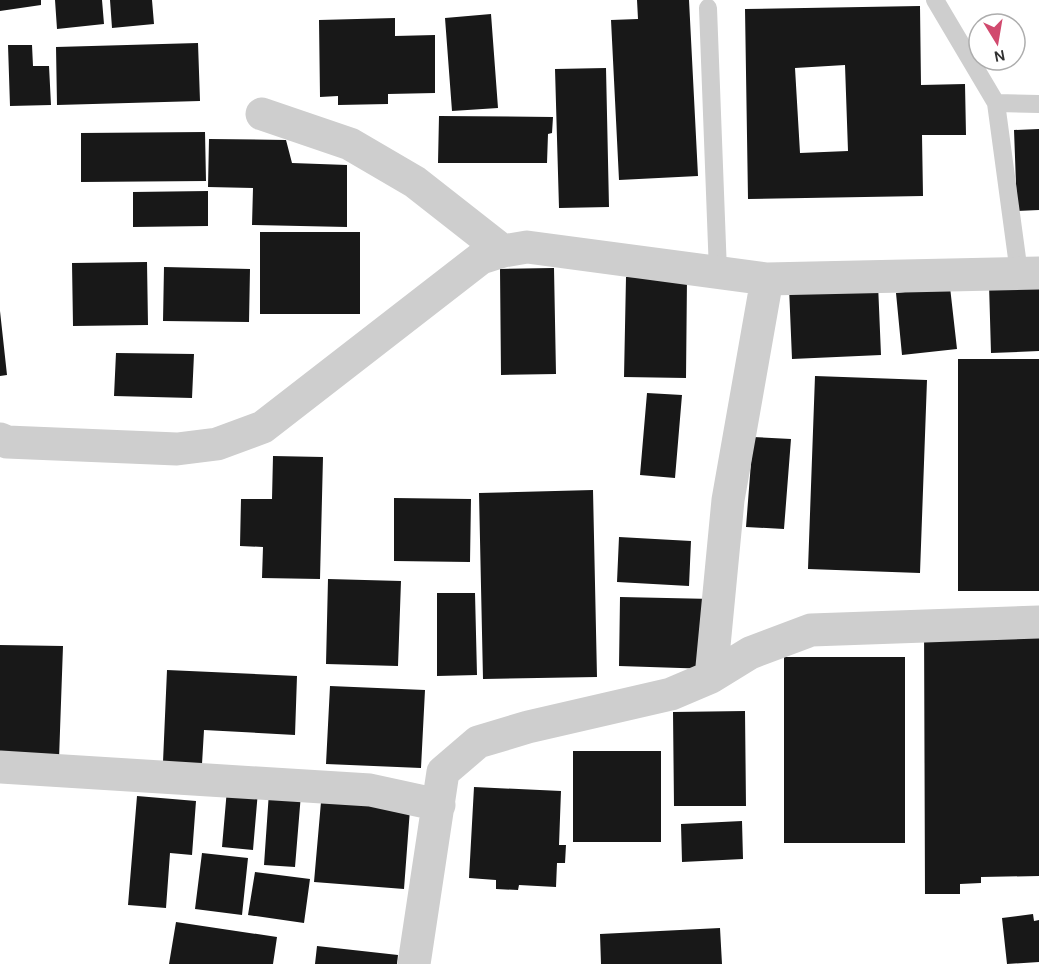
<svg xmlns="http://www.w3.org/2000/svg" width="1039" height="964" font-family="Karla,sans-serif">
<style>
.building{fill:#181818;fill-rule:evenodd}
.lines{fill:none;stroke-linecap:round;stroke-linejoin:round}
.lane{stroke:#cecece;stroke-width:18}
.street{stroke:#cecece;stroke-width:33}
</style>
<rect width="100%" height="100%" fill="#fff"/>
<path class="building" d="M0 0H41V5L0 11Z
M55 0H102L104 24 57 29Z
M110 0H152L154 24 112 28Z
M637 0H689L698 176 619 180 611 20 638 19Z
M920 6 921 85 965 84 966 135H922L923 196 748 199 745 9ZM845 65 848 151 800 153 795 68Z
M491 14 498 108 452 111 445 18Z
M395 18V36L435 35V93L388 94V104L338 105V96L320 97 319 20Z
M198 43 200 101 57 105 56 47Z
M8 45H32L33 66H49L51 105 10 106Z
M606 68 609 207 559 208 555 69Z
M439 116 553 117 552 133 548 134 547 163H438Z
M1039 129V210L1017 211 1014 130Z
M205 132 206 181 81 182V133Z
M209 139 286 140 292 163 347 165V227L252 225 253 188 208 187Z
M208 191V226L133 227V192Z
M260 232H360V314H260Z
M147 262 148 325 73 326 72 263Z
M164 267 250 269 249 322 163 321Z
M554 268 556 374 501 375 500 269Z
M626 277 687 278 686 378 624 377Z
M1039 281V351L991 353 989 284Z
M878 284 881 355 792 359 789 287Z
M950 287 957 349 902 355 896 293Z
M0 311 7 375 0 376Z
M116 353 194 354 192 398 114 396Z
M958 359H1039V591H958Z
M815 376 927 380 920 573 808 569Z
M647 393 682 395 675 478 640 475Z
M753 437 791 439 784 529 746 527Z
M273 456 323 457 320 579 262 578 263 547 240 546 241 499H272Z
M593 490 597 677 483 679 479 493Z
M394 498 471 499 470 562 394 561Z
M619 537 691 541 689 586 617 582Z
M328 579 401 581 398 666 326 664Z
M437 593H475L477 675 437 676Z
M620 597 713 599 711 669 619 666Z
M924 619H1039V876L981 877V883L960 884V894H925Z
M0 645 63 646 59 759 0 757Z
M784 657H905V843H784Z
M167 670 297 676 295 735 204 730 202 764 163 762Z
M330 686 425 690 421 768 326 764Z
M745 711 746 806H674L673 712Z
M573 751H661V842H573Z
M474 787 561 791 559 845H566L565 863H557L556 887 519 885 518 890 496 889V880L469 878Z
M227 789 258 791 253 850 222 847Z
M269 792 301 794 295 867 264 865Z
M137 796 196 801 192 855 170 853 166 908 128 905Z
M321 802 410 809 404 889 314 882Z
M742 821 743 859 682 862 681 824Z
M202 853 248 858 242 915 195 909Z
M255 872 310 879 304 923 248 915Z
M1033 914 1034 921 1039 920V962L1007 964 1002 918Z
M176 922 277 937 273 964H169Z
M720 928 722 964H601L600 934Z
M317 946 398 955 397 964H315Z"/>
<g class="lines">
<path class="lane" d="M935 0 996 103 1019 273
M708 8 718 272
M996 103 1039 104"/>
<path class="street" d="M262 114 350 144 415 182 503 251
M0 439 7 442 177 449 217 444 263 427 481 258 503 251 527 247 767 279 1039 273
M711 677 750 653 811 630 1039 622
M0 767 370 790 439 805
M414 964 443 772 478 742 528 727 671 694 711 677 728 500 767 279"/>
</g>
<g transform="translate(997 42) rotate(169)"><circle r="28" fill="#ffffff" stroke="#adadad" stroke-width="1.5"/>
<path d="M0-4.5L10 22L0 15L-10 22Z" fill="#d14a6e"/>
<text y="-9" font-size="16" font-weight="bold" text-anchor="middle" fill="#313131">N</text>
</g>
</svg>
